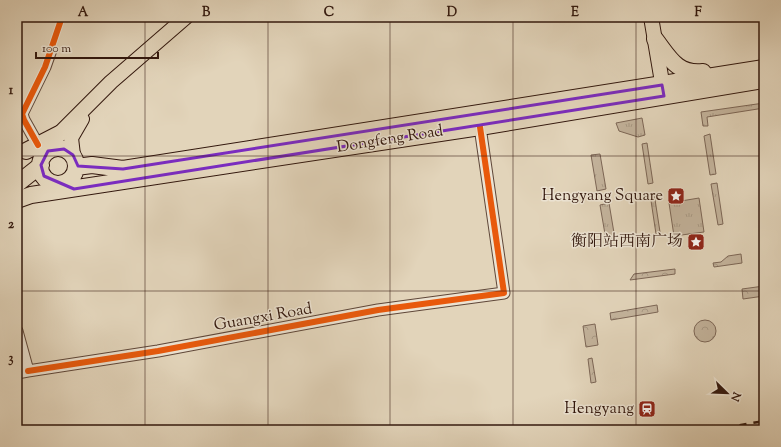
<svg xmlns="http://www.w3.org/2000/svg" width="781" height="447" font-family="'Sorts Mill Goudy','Noto Serif SC',serif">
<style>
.grass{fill:url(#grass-tufts);stroke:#7c6656}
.forest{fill:url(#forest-crowns);stroke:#7c6656}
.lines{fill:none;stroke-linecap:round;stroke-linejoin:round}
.minor-casing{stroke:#5f4739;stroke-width:13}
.major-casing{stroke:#33180e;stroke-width:16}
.highway-casing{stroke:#33180e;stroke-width:18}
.minor{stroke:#ece3d2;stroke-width:11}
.major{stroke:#e2d4ba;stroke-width:14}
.highway{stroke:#e2d4ba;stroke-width:16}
.rail{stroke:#33180e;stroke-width:2.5;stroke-dasharray:7 7;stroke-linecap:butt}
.cycleway-casing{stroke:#ece3d2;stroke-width:8}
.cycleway{stroke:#e8590c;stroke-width:6}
.marked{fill:none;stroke:#7b2cbf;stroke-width:3;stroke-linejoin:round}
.grid{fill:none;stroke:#33180e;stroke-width:1;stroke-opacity:0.55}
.labels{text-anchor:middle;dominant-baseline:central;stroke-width:3;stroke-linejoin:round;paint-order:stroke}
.street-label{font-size:16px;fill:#33180e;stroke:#ece3d2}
.poi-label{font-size:16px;fill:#33180e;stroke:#ece3d2;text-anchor:end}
.neatline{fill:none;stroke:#33180e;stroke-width:1.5}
.grid-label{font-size:13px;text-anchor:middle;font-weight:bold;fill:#33180e}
</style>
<defs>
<pattern id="grass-tufts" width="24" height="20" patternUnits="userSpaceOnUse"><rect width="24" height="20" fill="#c4b49d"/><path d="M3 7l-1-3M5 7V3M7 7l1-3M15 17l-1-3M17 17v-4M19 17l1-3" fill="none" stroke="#a99a86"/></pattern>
<pattern id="forest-crowns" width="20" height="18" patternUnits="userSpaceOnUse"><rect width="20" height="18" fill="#c4b49d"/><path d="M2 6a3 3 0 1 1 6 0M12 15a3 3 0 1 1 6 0" fill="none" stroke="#a99a86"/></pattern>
</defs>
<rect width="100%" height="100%" fill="#e2d4ba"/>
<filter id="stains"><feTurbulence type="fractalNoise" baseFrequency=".005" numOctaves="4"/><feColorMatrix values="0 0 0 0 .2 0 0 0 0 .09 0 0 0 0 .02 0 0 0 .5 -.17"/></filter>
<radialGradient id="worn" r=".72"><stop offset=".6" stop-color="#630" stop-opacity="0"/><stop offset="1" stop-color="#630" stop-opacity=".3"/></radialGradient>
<path class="grass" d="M764 103V108L707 117 708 126H703L701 112Z
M642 118 645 135 638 137 619 131 616 123Z
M710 134 716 174 710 175 704 136Z
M647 143 653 183 648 184 642 144Z
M600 154 606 189 597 191 591 155Z
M717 183 723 224 718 225 711 184Z
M654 193 660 232 656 234 650 194Z
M699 198 704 232 674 236 669 203Z
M609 203 615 239 606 240 600 205Z"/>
<path class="forest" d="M741 254 742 263 714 267 713 263 721 262 728 256Z
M675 269V274L630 280 634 274Z
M764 286V296L743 299 742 289Z
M657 305 658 312 611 320 610 313Z
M694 331a11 11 0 1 1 22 0a11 11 0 1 1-22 0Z
M595 324 598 345 586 347 583 326Z
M592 358 596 382 591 383 588 359Z"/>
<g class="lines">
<g class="minor-casing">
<path id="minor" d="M38 145 24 120 22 114 45 67 51 50
M17 331 28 371 17 373
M28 371 158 351 378 310 504 293 480 127"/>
</g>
<g class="major-casing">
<path id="major" d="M651 17 664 94
M48 151 59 134 111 82 186 17
M73 155 71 138 82 119"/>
</g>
<g class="highway-casing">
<path id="highway" d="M655 39C669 57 677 75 703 72
M17 54 29 17
M22 77 42 17
M17 103 41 57 54 17
M40 166a18 18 0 1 1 36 0a18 18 0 1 1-36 0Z
M26 151 59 134
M76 167 92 165 123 169 764 68
M17 184 41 165
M17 200 31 195 480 127 764 80"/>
</g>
<use href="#minor" class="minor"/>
<use href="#major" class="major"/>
<use href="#highway" class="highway"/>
<path class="rail" d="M712 430 764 421"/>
<g class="cycleway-casing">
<path id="cycleway" d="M38 145 24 120 22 114 45 67 62 17
M28 371 158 351 378 310 504 293 480 127"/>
</g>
<use href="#cycleway" class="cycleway"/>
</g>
<path class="marked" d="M662 85 664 96 74 189 44 176 41 165 48 151 64 149 73 155 78 166 123 169Z"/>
<path class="grid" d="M145 17V430M268 17V430M390 17V430M513 17V430M636 17V430M17 156H764M17 291H764"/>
<defs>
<g id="sight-square" transform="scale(0.9)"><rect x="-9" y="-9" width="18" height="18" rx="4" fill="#8f2418" stroke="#ece3d2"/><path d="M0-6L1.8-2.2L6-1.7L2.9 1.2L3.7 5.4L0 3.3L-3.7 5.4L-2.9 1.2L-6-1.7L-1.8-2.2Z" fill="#fff"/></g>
<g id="station-square" transform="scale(0.9)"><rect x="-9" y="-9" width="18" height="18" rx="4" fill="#8f2418" stroke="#ece3d2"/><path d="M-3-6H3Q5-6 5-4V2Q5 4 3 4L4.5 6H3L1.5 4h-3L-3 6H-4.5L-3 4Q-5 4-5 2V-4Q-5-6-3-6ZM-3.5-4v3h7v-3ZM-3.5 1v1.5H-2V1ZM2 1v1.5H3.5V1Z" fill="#fff"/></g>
</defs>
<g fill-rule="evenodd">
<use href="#sight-square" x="676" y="196"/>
<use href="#sight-square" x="696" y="242"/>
<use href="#station-square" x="647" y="409"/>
</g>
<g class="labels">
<g class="street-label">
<text transform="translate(390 140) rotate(-9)">Dongfeng Road</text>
<text transform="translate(263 318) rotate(-10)">Guangxi Road</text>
</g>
<g class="poi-label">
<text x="663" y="196">Hengyang Square</text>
<text x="683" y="242">衡阳站西南广场</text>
<text x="634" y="409">Hengyang</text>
</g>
</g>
<rect width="781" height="447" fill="none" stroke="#e2d4ba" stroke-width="44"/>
<g transform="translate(727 393) rotate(113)" stroke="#ece3d2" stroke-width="3" paint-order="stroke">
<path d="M0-3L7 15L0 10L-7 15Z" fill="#33180e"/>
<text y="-6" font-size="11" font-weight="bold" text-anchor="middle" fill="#33180e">N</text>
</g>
<path d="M36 52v6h122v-6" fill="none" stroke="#33180e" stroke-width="2"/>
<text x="42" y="52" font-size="12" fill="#33180e" stroke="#ece3d2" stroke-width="3" paint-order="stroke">100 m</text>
<rect x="22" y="22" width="737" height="403" class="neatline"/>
<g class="grid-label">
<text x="83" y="16">A</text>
<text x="206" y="16">B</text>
<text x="329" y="16">C</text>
<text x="452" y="16">D</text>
<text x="575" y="16">E</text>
<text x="698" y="16">F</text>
<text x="11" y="94">1</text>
<text x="11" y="228">2</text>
<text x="11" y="362">3</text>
</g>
<rect width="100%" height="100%" filter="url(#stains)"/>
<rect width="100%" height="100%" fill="url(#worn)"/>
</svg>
